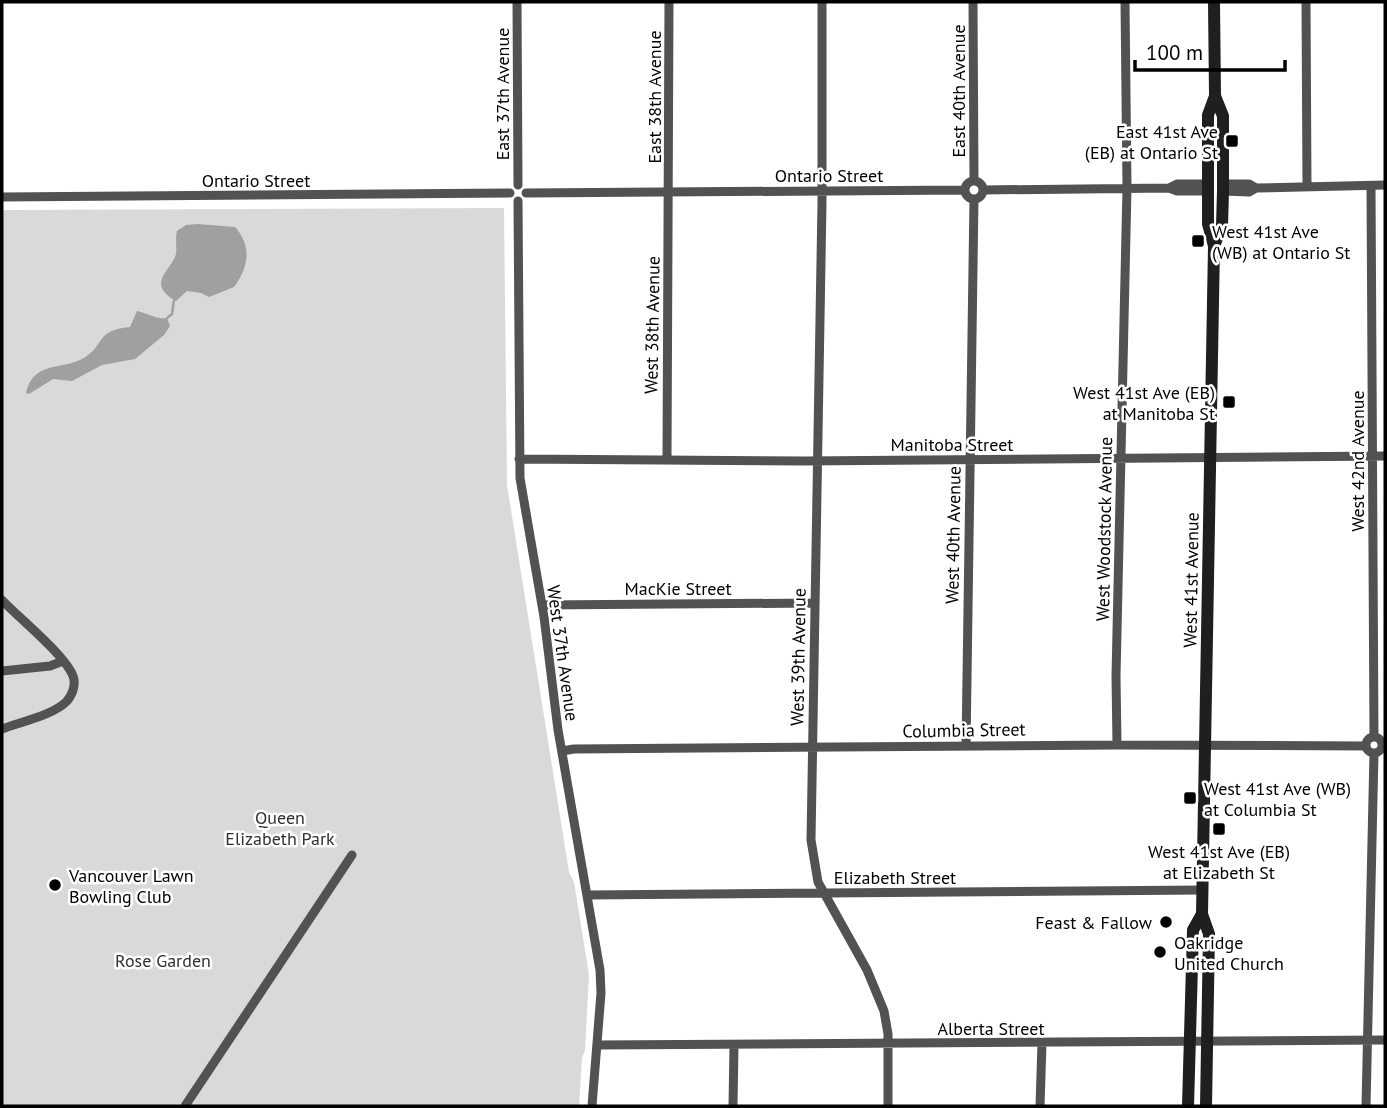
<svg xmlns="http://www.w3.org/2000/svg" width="1387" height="1108" font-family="'PT Sans',sans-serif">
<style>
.green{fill:#d9d9d9}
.water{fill:#a0a0a0}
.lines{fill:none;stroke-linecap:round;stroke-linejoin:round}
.stream{stroke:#a0a0a0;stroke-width:2.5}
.minor{stroke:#525252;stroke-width:9}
.secondary{stroke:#1f1f1f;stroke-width:12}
.poi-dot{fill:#000;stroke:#fff;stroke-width:2.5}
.labels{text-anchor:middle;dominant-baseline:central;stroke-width:5;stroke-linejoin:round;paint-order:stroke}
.street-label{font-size:18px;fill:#000;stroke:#fff}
.poi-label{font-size:18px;fill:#000;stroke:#fff;text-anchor:start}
.park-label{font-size:18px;fill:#303030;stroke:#fff}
</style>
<rect width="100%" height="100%" fill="#fff"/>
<path class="green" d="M504 208 507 485 569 872 574 882 589 975 585 1050 582 1058 579 1106H2V210Z"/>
<path class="water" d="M198 224 235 227C252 246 249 267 234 287L209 297 201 293 187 291 176 301C144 283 173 269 176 254 177 246 175 239 177 231L186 225Z
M137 311C147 313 157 320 167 318L170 326 164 335 135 359 102 365 72 381 53 379 29 394 26 393C33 361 61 370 82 359 106 346 94 330 130 327Z"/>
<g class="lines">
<path class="stream" d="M167 318 172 314 174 300"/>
<path class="minor" d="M517 2 518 185
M822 2V203L811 840 818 882 867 970 884 1011 888 1034V1106
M973 2 974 180
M1306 2 1307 187
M965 190a9 9 0 1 1 18 0a9 9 0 1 1-18 0Z
M1223 184H1249L1256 188
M1371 186 1374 737
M1169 188 1177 184H1208
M983 190 1169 188 1177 191H1208
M1223 191 1249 192 1256 188 1385 185
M526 193 964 190
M2 197 510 193
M518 201 520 478 544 617 558 730 600 970 601 993 592 1106
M519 459 804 461 1385 456
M667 459 669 2
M2 600C19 618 65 655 73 676 76 684 73 694 67 701 54 715 20 722 2 729
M542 605 815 603
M2 671 50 666 63 661
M1366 745a8 8 0 1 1 16 0a8 8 0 1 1-16 0Z
M1117 745 1116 676 1127 188 1125 2
M966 746 974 199
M562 751 574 749 1117 745 1366 746
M588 895 1203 890
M597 1045 1385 1040
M185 1106 352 855
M733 1106 734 1045
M1040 1106 1042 1043
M1366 1106 1374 753"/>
<path class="secondary" d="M1214 246 1222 226 1223 191V116L1215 96
M1188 1106 1193 930 1202 914
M1206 1106 1209 934 1202 914 1214 246 1208 224V115L1215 96 1214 2"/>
</g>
<g class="poi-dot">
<rect x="1225" y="134" width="14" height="14" rx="3.5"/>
<rect x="1191" y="234" width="14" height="14" rx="3.5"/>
<rect x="1222" y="395" width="14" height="14" rx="3.5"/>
<rect x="1183" y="791" width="14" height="14" rx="3.5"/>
<rect x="1212" y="822" width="14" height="14" rx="3.5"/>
<circle cx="55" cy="885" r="7"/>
<circle cx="1166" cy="922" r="7"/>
<circle cx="1160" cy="952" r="7"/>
</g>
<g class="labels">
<g class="street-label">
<text transform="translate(958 91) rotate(-90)">East 40th Avenue</text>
<text transform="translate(502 94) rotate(-90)">East 37th Avenue</text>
<text transform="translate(654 97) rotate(-90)">East 38th Avenue</text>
<text x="829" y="175">Ontario Street</text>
<text x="256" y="180">Ontario Street</text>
<text transform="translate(652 325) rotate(-89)">West 38th Avenue</text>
<text x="952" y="444">Manitoba Street</text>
<text transform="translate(1357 461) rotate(-90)">West 42nd Avenue</text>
<text transform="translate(1104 529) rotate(-89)">West Woodstock Avenue</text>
<text transform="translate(953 535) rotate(-89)">West 40th Avenue</text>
<text transform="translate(1191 580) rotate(-89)">West 41st Avenue</text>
<text x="678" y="588">MacKie Street</text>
<text transform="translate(563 653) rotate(82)">West 37th Avenue</text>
<text transform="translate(798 657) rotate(-89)">West 39th Avenue</text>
<text transform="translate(964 730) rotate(-1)">Columbia Street</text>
<text x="895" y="877">Elizabeth Street</text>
<text x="991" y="1028">Alberta Street</text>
</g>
<g class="poi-label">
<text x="1218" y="131" text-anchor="end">East 41st Ave<tspan x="1218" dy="21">(EB) at Ontario St</tspan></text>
<text x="1212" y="231">West 41st Ave<tspan x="1212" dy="21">(WB) at Ontario St</tspan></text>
<text x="1215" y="392" text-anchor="end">West 41st Ave (EB)<tspan x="1215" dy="21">at Manitoba St</tspan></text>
<text x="1204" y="788">West 41st Ave (WB)<tspan x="1204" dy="21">at Columbia St</tspan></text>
<text x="1219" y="851" text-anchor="middle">West 41st Ave (EB)<tspan x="1219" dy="21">at Elizabeth St</tspan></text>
<text x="69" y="875">Vancouver Lawn<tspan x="69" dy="21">Bowling Club</tspan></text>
<text x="1152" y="922" text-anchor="end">Feast &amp; Fallow</text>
<text x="1174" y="942">Oakridge<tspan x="1174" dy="21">United Church</tspan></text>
</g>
<g class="park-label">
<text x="280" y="817">Queen<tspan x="280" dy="21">Elizabeth Park</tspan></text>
<text x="163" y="960">Rose Garden</text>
</g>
</g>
<rect width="1387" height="1108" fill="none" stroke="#000000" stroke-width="7"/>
<path d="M1135 60v10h150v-10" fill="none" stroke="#000000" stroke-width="3.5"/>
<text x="1146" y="60" font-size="21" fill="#000000" stroke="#ffffff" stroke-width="5" paint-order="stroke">100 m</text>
</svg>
